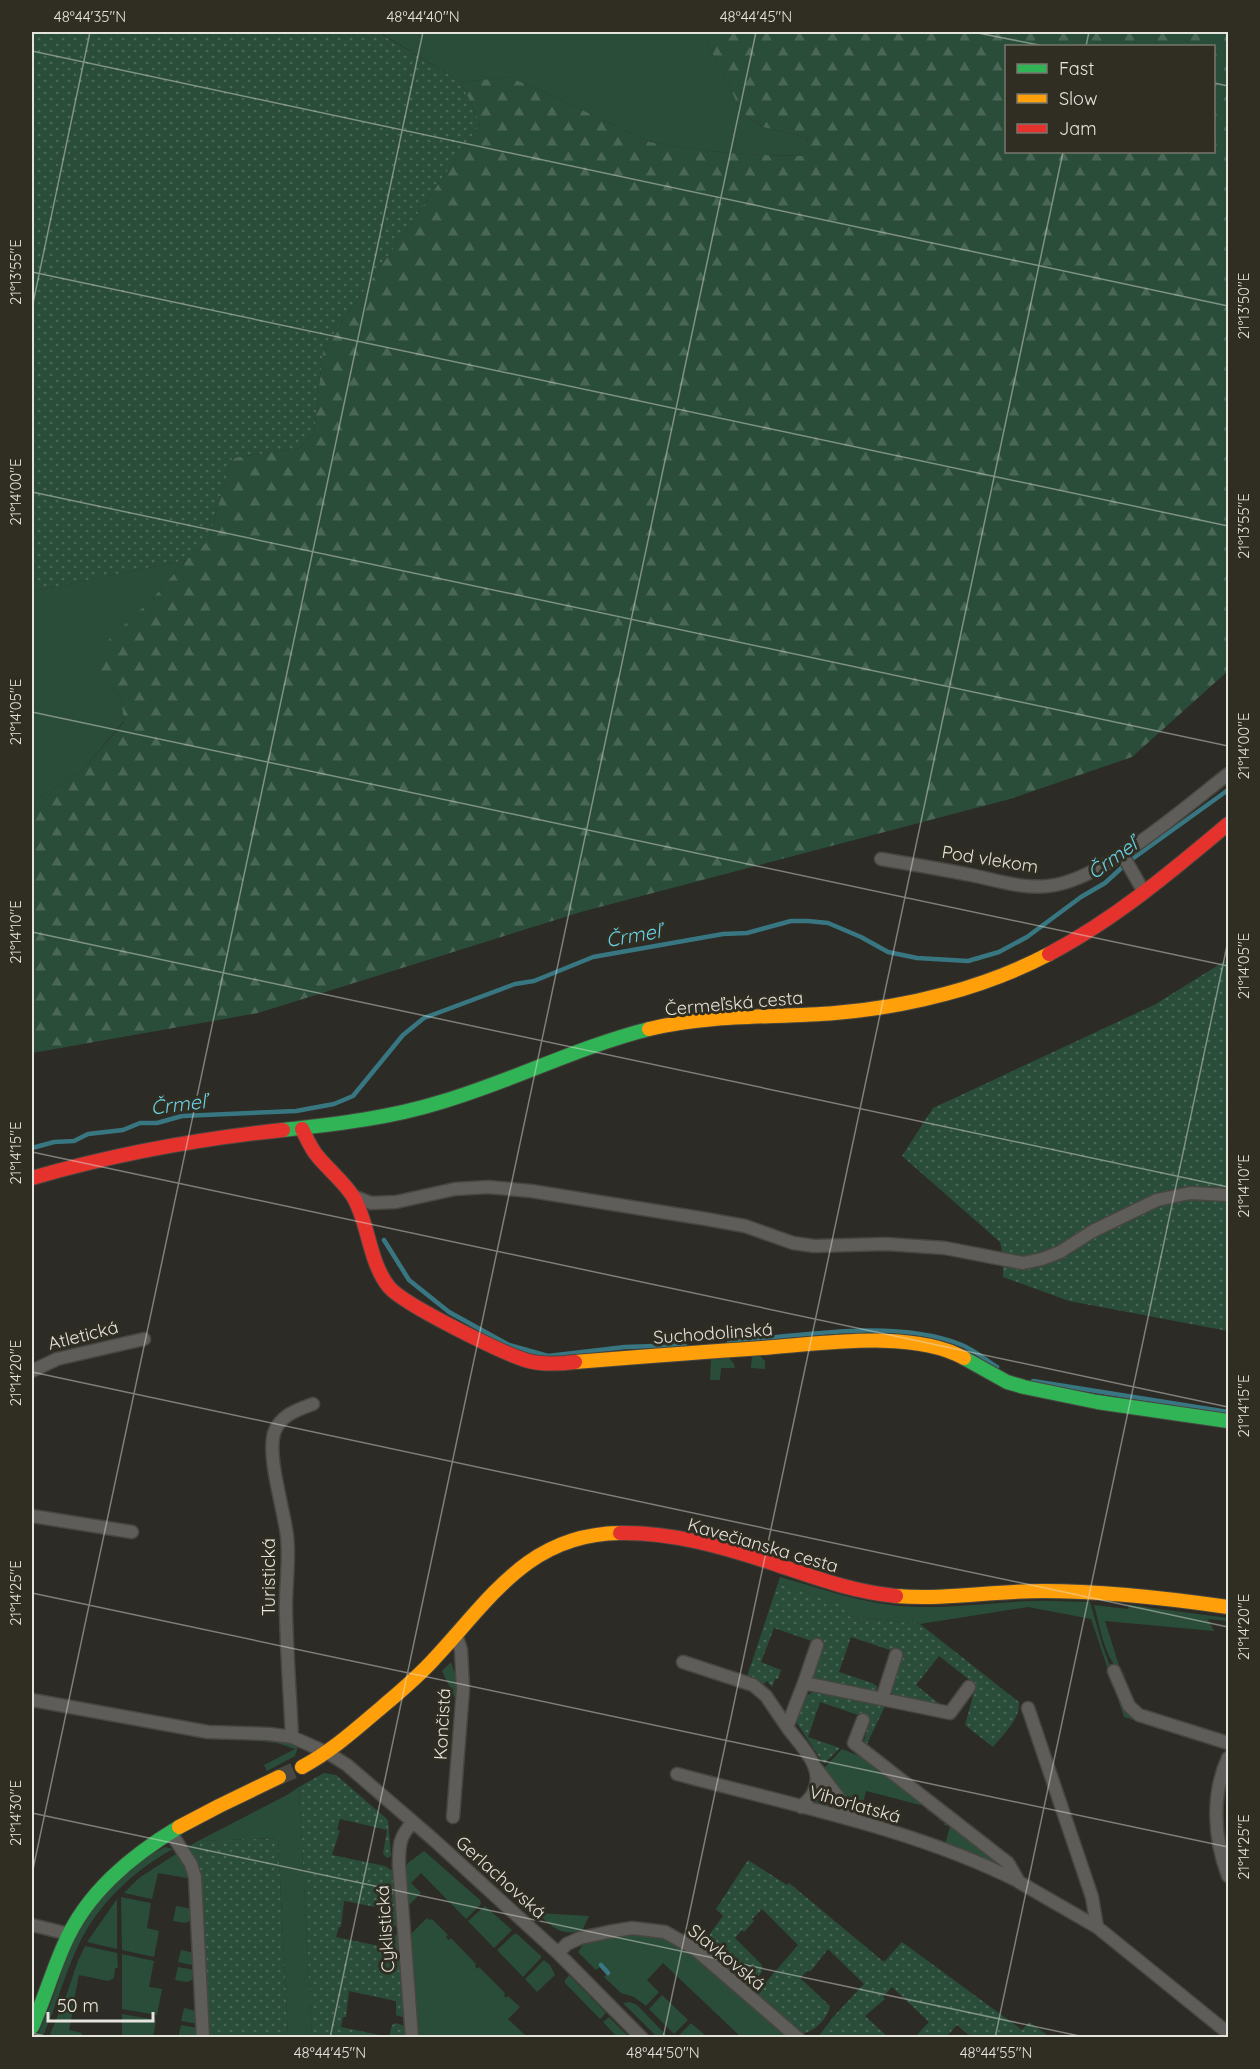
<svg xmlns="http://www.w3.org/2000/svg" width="1260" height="2069" font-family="Quicksand,sans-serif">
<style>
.green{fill:#2a4d3a}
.forest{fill:url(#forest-firs);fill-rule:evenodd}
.garden{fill:url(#garden-dots)}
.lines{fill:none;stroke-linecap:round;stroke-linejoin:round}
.stream{stroke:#387782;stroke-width:4.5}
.secondary-tunnel{stroke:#484741;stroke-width:16;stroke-dasharray:16 8;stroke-linecap:butt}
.street-casing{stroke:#474640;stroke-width:15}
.fast-casing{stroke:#474640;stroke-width:16}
.slow-casing{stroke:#474640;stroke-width:16}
.jam-casing{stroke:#474640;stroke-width:16}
.street{stroke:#5e5d59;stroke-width:12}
.fast{stroke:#30b455;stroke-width:14}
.slow{stroke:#ff9f0a;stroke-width:14}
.jam{stroke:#e5322d;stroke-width:14}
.ticks{fill:none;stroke:#e5e4dd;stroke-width:1.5;stroke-opacity:0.45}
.labels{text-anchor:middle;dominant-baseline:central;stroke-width:6;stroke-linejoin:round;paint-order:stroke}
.street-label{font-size:18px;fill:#e5e4dd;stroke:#302d22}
.water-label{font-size:20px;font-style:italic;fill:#68d2e6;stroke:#302d22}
.neatline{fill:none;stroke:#e5e4dd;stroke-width:2}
.ticks-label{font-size:15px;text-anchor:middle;fill:#e5e4dd}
</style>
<defs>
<pattern id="forest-firs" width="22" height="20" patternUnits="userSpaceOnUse" patternTransform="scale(1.5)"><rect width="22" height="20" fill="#2a4d3a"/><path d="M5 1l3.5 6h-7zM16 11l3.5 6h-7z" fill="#496656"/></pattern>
<pattern id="garden-dots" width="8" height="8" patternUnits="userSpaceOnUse" patternTransform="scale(1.5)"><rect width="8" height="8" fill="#2a4d3a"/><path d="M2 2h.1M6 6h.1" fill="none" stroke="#496656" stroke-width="1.8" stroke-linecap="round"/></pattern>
</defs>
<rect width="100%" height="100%" fill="#2c2b26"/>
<path class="green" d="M379 32H701L732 91 739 111 763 127 808 138 806 156 759 155 708 151 649 142 555 97 509 77 461 82Z
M186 560 153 598 98 669 121 698 124 721 82 771 32 802V588L39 590Z
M759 1355 765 1361V1369L751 1368 752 1356Z
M729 1358 734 1364 735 1368H721L720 1380H710L711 1359Z
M780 1577C817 1587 854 1601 892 1605 939 1611 988 1602 1035 1601 1053 1600 1072 1602 1090 1602L1103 1647 1126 1709 1220 1745 1124 1717 1091 1619 1028 1607 920 1624 847 1616 848 1606 778 1583Z
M1094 1605 1128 1609 1129 1605 1228 1618V1621L1208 1619 1214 1631 1105 1621 1121 1672 1129 1676C1106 1670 1100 1626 1094 1605Z
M451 1662 458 1683 456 1700 442 1671Z
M266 1738 295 1744 298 1747 295 1756 267 1771 264 1765 295 1749 277 1743 266 1742Z
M842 1749 867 1759 1002 1865 945 1845 950 1826 944 1825 945 1822 939 1820V1816L933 1815 934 1812 927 1811 928 1807 866 1791 861 1811 851 1804 823 1769Z
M819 1780 841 1811 811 1803Z
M299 1787 312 2037H288L278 1838 198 1841 201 1883 186 1848 198 1841 287 1795Z
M165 1847 173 1849C134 1870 97 1905 78 1946 64 1976 56 2007 43 2036L36 2038C50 2011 57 1983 68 1955 85 1912 122 1868 165 1847Z
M424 1851 480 1900 481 1904 466 1919 421 1873 411 1883 421 1893 407 1907 404 1869 409 1862Z
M179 1852 187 1864 189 1876 187 1878 158 1873 152 1899 124 1893 139 1878Z
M121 1897 151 1903 147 1928 159 1931 154 1957 122 1950Z
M117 1899V1949L87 1942Z
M176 1906 193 1909 190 1921 185 1923 173 1921Z
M485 1906 512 1930 494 1948 468 1921Z
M537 1913 589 1916 582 1931C559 1936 553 1927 537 1913Z
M427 1918 430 1920 432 1919 448 1935 446 1937 449 1940 451 1938 476 1964 475 1966 477 1969 479 1967 505 1993 504 1995 506 1998 508 1996 520 2007 508 2019 527 2037H419L410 1935Z
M622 1933 665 1936 682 1944 789 2037H741L663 1963 647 1980 659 1992 646 2006 634 1997 621 1993 604 1977 607 1974 600 1967 596 1970 578 1952 584 1943Z
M514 1934H517L541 1956V1958L523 1977 497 1950Z
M85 1946 117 1953 118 1968H115L114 1978 108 1981 79 1975 74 2000 65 1999 78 1961Z
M181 1950 194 1953 196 1966 178 1962Z
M122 1954 154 1961 149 1987 162 1989 157 2015 122 2009Z
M544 1960 550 1965 555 1975 537 1992 525 1979Z
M178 1967 195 1970 192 1980 187 1982 175 1980Z
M569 1975 606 2013 600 2019 565 1983V1980Z
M662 1995 688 2020 674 2034 649 2009Z
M630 2002 637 2005 668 2037H657L623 2003Z
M63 2003 74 2005 69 2030 82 2033 81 2037H49Z
M184 2008 196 2011 198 2024 181 2021Z
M122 2014 156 2020 153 2037H122Z
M609 2017 629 2037H617L603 2022Z
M691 2023 707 2037H677Z
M181 2025 198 2028 196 2037 178 2038Z"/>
<path class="forest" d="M701 32H1228V671L1132 757 1010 799 581 912 258 1013 32 1053V802L82 771 124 722 121 698 98 669V650L153 598 186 560 208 541 232 458 299 448 314 433 323 349 480 124 461 82 509 77 555 97 649 142 708 151 759 155 805 156 808 138 763 127 739 111 732 91ZM1006 46H1214V152H1006Z"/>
<path class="garden" d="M32 32H378L461 82 480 124 323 349 314 433 299 448 232 458 208 541 186 560 39 590 32 588Z
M1228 959V1331L1069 1301 1003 1277V1257L1000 1242 902 1156 933 1108 1154 1005Z
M778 1583 849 1606 847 1616 920 1624 1019 1702C1021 1718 1003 1735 993 1747L965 1725 976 1685 939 1656 916 1685 942 1706 893 1696 890 1690 902 1654 851 1637 839 1672 872 1683 877 1686V1690L875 1693 814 1679 813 1673 823 1645 774 1628 761 1662 781 1670 778 1679H775L772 1687 767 1681 761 1687 747 1677Z
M816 1690 886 1704 867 1744 864 1741 870 1719 820 1702 808 1737 840 1748 824 1764 796 1722 805 1697Z
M324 1773 336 1775 388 1820 391 1856 387 1858 383 1854 387 1830 340 1819 337 1830H340L332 1855 385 1866 393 1871 397 1925 393 1927 390 1924 391 1910 344 1901 341 1927H339L336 1937 384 1947 387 1935 392 1933 398 1936 404 2016 402 2017 396 2015V2001L349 1991 346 2017H343L341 2027 389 2037 392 2025 396 2023 405 2026 406 2037H312L299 1787Z
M278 1838 288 2037H208L198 1841Z
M748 1860 787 1885 789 1883 884 1962 902 1942 1022 2030 1029 2022 1050 2037H971L957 2025 948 2035 949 2037H915L929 2022 892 1987 883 1997 885 1999 865 2016 888 2037H818L834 2016 864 1984 828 1949 810 1972 808 1970 800 1978 830 2006C828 2019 813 2033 800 2034L759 1998 760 1989 798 1945 762 1909 752 1919 754 1921 744 1932 742 1930 735 1938 762 1965V1972L753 1983 743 1985 704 1950V1942L723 1916 716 1909Z"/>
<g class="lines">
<path class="stream" d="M32 1148 54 1142 74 1141 88 1134 123 1130 140 1123H157L182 1116 296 1111 334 1104 353 1096 403 1035 424 1018 515 984 534 981 593 957 723 934 747 933 791 921H808L828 923 861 937 888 952 917 958 968 961 999 952 1027 937 1081 897 1105 883 1128 862 1228 790
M384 1240 409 1280 449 1312 509 1345 548 1356 625 1347 685 1345
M729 1342C800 1336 895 1318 962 1345 974 1350 986 1360 997 1367
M1033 1381 1228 1412
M601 1965 608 1973"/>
<path class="secondary-tunnel" d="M279 1777 302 1767"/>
<g class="street-casing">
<path id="street" d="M1122 854 1144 892
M881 859C911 864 941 869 971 875 996 880 1022 889 1048 886 1102 881 1184 808 1228 774
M353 1196 371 1203 396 1202 455 1189 488 1187 531 1191 706 1219 745 1226 793 1243 814 1246 886 1244 945 1248 1023 1263 1042 1259 1060 1252 1093 1231 1157 1200 1190 1193 1228 1195
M32 1371 57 1359 144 1339
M32 1516 132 1532
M683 1662 753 1685 766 1696 787 1727
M1114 1671 1129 1706 1139 1715 1228 1743
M804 1683 817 1645
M882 1699 896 1655
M32 1700 208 1732 269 1734 292 1737 328 1753 347 1765 434 1840 558 1953 642 2038
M1028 1708 1092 1897 1097 1927
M863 1720 854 1743 1008 1863 1019 1882 1097 1927 1228 2033
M292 1737C290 1696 287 1655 286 1614 285 1588 290 1562 287 1536 284 1509 267 1458 274 1433 280 1415 297 1410 313 1404
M1228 1758C1211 1795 1214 1839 1228 1876
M816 1768 845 1806 860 1822
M677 1774C791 1805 912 1828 1018 1881
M801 1807C805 1803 811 1798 813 1793 827 1769 800 1745 787 1727L804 1683 950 1713 969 1687
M453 1817 463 1689 461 1650 456 1634
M171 1833 191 1864 195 1877 203 2038
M32 1925 69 1934
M558 1953 567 1944 580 1938 608 1932 632 1928 665 1932 695 1949 798 2038
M412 2038 399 1865C399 1845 399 1837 413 1822"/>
</g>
<g class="fast-casing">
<path id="fast" d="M283 1130C336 1124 390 1118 441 1102 512 1081 578 1047 649 1029
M964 1358 1007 1382 1024 1387 1097 1402 1228 1421
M32 2027C44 2000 52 1972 64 1945 86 1893 131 1856 179 1827"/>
</g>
<g class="slow-casing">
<path id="slow" d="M649 1029C710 1014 773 1018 835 1013 908 1007 984 988 1049 954
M575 1362C637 1357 700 1352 762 1348 819 1344 913 1329 964 1358
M896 1596C945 1600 993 1591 1042 1591 1104 1591 1166 1598 1228 1607
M302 1767C332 1751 356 1729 382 1707 401 1691 419 1676 435 1658 491 1598 529 1534 620 1533
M179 1827 219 1806 279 1777"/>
</g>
<g class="jam-casing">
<path id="jam" d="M1049 954C1115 919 1171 872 1228 824
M302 1129C306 1137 310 1146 315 1153 327 1169 344 1181 354 1198 369 1225 369 1262 389 1287 404 1305 501 1352 525 1360 541 1365 559 1364 575 1362
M32 1178C115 1154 197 1139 283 1130
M620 1533C672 1532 724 1547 772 1563 813 1577 853 1592 896 1596"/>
</g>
<use href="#street" class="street"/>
<use href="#fast" class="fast"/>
<use href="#slow" class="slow"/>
<use href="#jam" class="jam"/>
</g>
<path class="ticks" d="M973 32 1044 46M1086 46 1089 32M32 51 1228 306M1214 83 1228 86M32 272 1228 526M32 308 90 32M32 492 1228 746M32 712 1228 966M32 932 1228 1187M32 1152 1228 1407M32 1372 1228 1627M32 1593 1228 1847M32 1813 1089 2038M32 1874 423 32M32 2033 53 2038M330 2038 756 32M663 2038 1063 152M995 2038 1228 941"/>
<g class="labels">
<g class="street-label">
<text transform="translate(990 859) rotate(9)">Pod vlekom</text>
<text transform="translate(734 1003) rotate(-5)">Čermeľská cesta</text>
<text transform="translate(713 1333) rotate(-4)">Suchodolinská</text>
<text transform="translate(83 1335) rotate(-14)">Atletická</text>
<text transform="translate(763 1545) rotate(16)">Kavečianska cesta</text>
<text transform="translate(268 1577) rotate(-90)">Turistická</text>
<text transform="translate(442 1724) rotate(-87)">Končistá</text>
<text transform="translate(855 1804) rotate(16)">Vihorlatská</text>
<text transform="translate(501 1877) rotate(42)">Gerlachovská</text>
<text transform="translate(385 1929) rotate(-94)">Cyklistická</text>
<text transform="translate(727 1957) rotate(39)">Slavkovská</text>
</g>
<g class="water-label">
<text transform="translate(1112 858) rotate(-36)">Črmeľ</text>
<text transform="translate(633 935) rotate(-10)">Črmeľ</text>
<text transform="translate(178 1104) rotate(-7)">Črmeľ</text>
</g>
</g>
<rect width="1260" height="2069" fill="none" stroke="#302d22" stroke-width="66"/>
<rect x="1005" y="45" width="210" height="108" fill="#302d22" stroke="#78766d" stroke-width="1.5"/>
<rect x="1017" y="64" width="30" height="9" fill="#30b455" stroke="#78766d" stroke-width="1.5"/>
<text x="1059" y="75" font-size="18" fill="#e5e4dd">Fast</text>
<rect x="1017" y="94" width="30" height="9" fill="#ff9f0a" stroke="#78766d" stroke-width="1.5"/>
<text x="1059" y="105" font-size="18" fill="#e5e4dd">Slow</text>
<rect x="1017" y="124" width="30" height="9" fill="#e5322d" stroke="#78766d" stroke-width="1.5"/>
<text x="1059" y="135" font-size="18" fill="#e5e4dd">Jam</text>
<path d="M48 2012v9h105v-9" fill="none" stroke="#e5e4dd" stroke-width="3"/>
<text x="57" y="2012" font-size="18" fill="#e5e4dd" stroke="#302d22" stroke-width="4.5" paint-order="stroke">50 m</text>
<rect x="33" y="33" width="1194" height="2003" class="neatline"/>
<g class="ticks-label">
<text x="90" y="22">48°44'35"N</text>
<text x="423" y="22">48°44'40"N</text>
<text x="756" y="22">48°44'45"N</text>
<text transform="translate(16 272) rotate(-90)" y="5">21°13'55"E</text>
<text transform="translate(1244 306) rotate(-90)" y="5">21°13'50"E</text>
<text transform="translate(16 492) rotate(-90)" y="5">21°14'00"E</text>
<text transform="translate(1244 526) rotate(-90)" y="5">21°13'55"E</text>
<text transform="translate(16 712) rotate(-90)" y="5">21°14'05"E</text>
<text transform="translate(1244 746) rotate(-90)" y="5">21°14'00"E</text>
<text transform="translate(16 932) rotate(-90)" y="5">21°14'10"E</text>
<text transform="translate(1244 966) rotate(-90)" y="5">21°14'05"E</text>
<text transform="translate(16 1153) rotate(-90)" y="5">21°14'15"E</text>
<text transform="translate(1244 1186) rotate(-90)" y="5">21°14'10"E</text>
<text transform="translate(16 1373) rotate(-90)" y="5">21°14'20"E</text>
<text transform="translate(1244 1406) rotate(-90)" y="5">21°14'15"E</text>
<text transform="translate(16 1593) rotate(-90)" y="5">21°14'25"E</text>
<text transform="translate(1244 1627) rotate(-90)" y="5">21°14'20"E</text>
<text transform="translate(16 1813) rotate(-90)" y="5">21°14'30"E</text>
<text transform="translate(1244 1847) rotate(-90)" y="5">21°14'25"E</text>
<text x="330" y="2058">48°44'45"N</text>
<text x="663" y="2058">48°44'50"N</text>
<text x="996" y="2058">48°44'55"N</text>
</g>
</svg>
